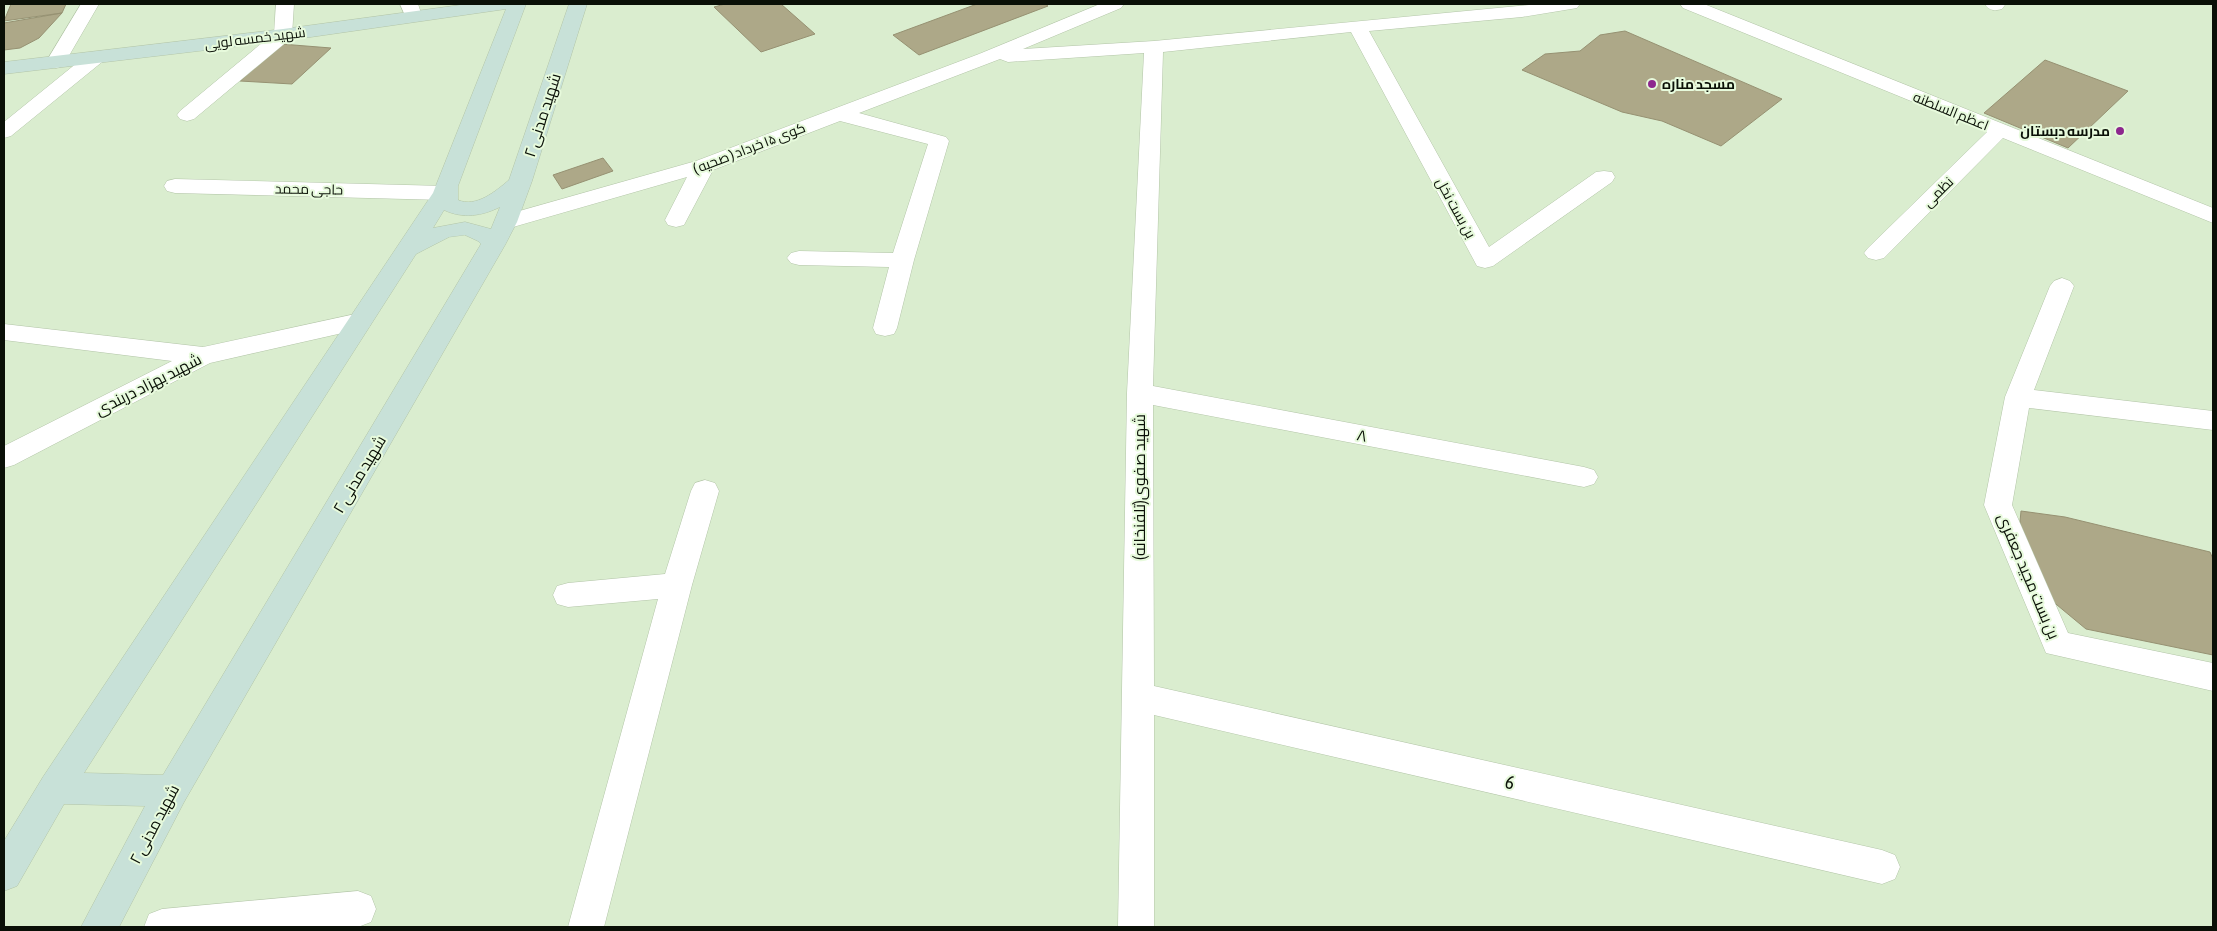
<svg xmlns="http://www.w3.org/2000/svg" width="2217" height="931" font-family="'Asap Condensed',Cairo,sans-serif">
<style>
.building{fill:#ada888;stroke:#969172}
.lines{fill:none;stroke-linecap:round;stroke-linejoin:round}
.street-casing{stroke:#b3c5a8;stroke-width:1}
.secondary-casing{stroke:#b3c5a8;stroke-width:1}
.street{fill:#fff;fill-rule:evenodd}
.secondary{fill:#c8e1d8;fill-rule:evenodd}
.poi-dot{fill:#8d278e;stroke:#e7fadc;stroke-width:2}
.labels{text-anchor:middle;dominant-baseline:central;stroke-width:4;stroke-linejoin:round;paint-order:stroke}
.far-street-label{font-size:14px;fill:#0a1007;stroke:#e7fadc}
.far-poi-label{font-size:14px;font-weight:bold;fill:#0a1007;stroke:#e7fadc;text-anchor:start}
.street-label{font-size:16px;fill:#0a1007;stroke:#e7fadc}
.near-street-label{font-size:19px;fill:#0a1007;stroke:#e7fadc}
</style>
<rect width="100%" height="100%" fill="#daedcf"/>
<path class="building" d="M11 4H66L62 13 4 21Z
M725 4H781L815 34 761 52 714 7Z
M977 4H1045L1048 6 919 55 893 35Z
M62 13 39 38 20 48 4 50V23Z
M1625 31 1782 99 1721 146 1662 121 1622 112 1522 70 1545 54 1580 51 1600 35Z
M281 44 331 48 292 84 240 81Z
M2045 60 2128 91 2068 148 1984 113Z
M603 158 613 171 562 189 553 175Z
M2021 511 2065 517 2210 552 2213 559V655L2086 629 2051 600 2019 532Z"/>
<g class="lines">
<g class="street-casing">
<path id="street" d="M81 4H99L63 66 56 68 49 66 46 62Z
M276 4H294L292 35 290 39 194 119 187 121 180 119 177 115 180 111 274 33Z
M400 4H418L422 16 419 20 413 21 407 20Z
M1100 4H1124L1121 8 1023 49 1154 41 1539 4H1580L1577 8 1571 9 1522 17 1369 31 1489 247 1596 172 1604 171 1612 172 1615 177 1612 182 1493 266 1485 268 1477 266 1351 32 1163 52 1153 386 1584 467 1594 470 1598 477 1594 484 1584 487 1153 405 1154 686 1882 850 1895 855 1900 867 1895 879 1882 884 1154 715V927H1118L1127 393 1144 53 1008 62 1000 59 859 113 946 137 949 141 914 260 897 328 894 334 885 336 876 334 873 328 889 267 799 265 791 263 787 258 791 253 799 251 893 253 928 144 840 121 713 170 684 225 676 227 668 225 665 220 687 177 506 229 498 227 495 222 498 217 696 161 979 54Z
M1680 4H1704L2213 208V223L2003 138 1884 258 1876 260 1868 258 1864 253 1868 248 1987 132 1683 8Z
M1985 4H2004L2005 5 2002 9C1995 11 1989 11 1985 4Z
M95 52 102 54 105 58 102 62 11 136 4 138V122L88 54Z
M175 179 444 186 452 188 455 193 452 198 444 200 175 193 167 191 164 186 167 181Z
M2062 278 2070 281 2074 286 2034 390 2213 411V430L2029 408 2012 505 2068 633 2213 663V691L2046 653 1984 505 2005 397 2050 286 2054 281Z
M360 313 369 315 372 321 369 327 210 363 14 465 4 468V446L172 361 4 340V324L203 347Z
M705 480 715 483 719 491 692 585 604 927H568L658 599 568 607 557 604 553 595 557 586 568 583 665 574 691 491 695 483Z
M358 891 371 896 376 909 371 922 358 927H144L149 914 162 909Z"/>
</g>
<g class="secondary-casing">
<path id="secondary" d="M468 4H526L458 186V200C476 208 496 191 509 180L569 4H587L532 181 517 222 505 245 184 802 119 927H81L145 806 64 804 17 886 4 891V841L43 777 433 193 506 9 283 41 4 74V62L283 29ZM500 207 491 229 465 222 433 228 444 210C463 219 482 216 500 207ZM465 235 478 241 481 244 163 775 84 773 416 254 449 237Z"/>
</g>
<use href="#street" class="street"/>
<use href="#secondary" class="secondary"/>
</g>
<g class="poi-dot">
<circle cx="1652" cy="84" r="5"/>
<circle cx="2120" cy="131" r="5"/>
</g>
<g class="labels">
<g class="far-street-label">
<text transform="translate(255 38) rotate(-7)">شهید خمسه لویی</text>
<text transform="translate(1951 111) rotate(22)">اعظم السلطنه</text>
<text transform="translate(749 148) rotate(-21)">کوی ۱۵ خرداد ( صحیه )</text>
<text transform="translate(309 189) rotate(1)">حاجی محمد</text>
<text transform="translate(1938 192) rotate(-45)">نظمی</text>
<text transform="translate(1456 208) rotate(61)">بن بست نخل</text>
</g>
<g class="far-poi-label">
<text x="1662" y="84">مسجد مناره</text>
<text x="2110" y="131" text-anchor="end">مدرسه دبستان</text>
</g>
<g class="street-label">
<text transform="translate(542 115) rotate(-72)">شهید مدنی ۲</text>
<text transform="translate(148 384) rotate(-27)">شهید بهزاد دربندی</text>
<text transform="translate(1362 435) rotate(11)">۸</text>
<text transform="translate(359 474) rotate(-59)">شهید مدنی ۲</text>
<text transform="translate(1139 487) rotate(-90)">شهید صفوی(تلفنخانه)</text>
<text transform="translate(2029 576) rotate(67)">بن بست مجید جعفری</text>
<text transform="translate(154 824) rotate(-62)">شهید مدنی ۲</text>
</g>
<g class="near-street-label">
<text transform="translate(1510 782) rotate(13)">6</text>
</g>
</g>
<rect width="2217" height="931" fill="none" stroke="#0a1007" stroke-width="10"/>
</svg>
